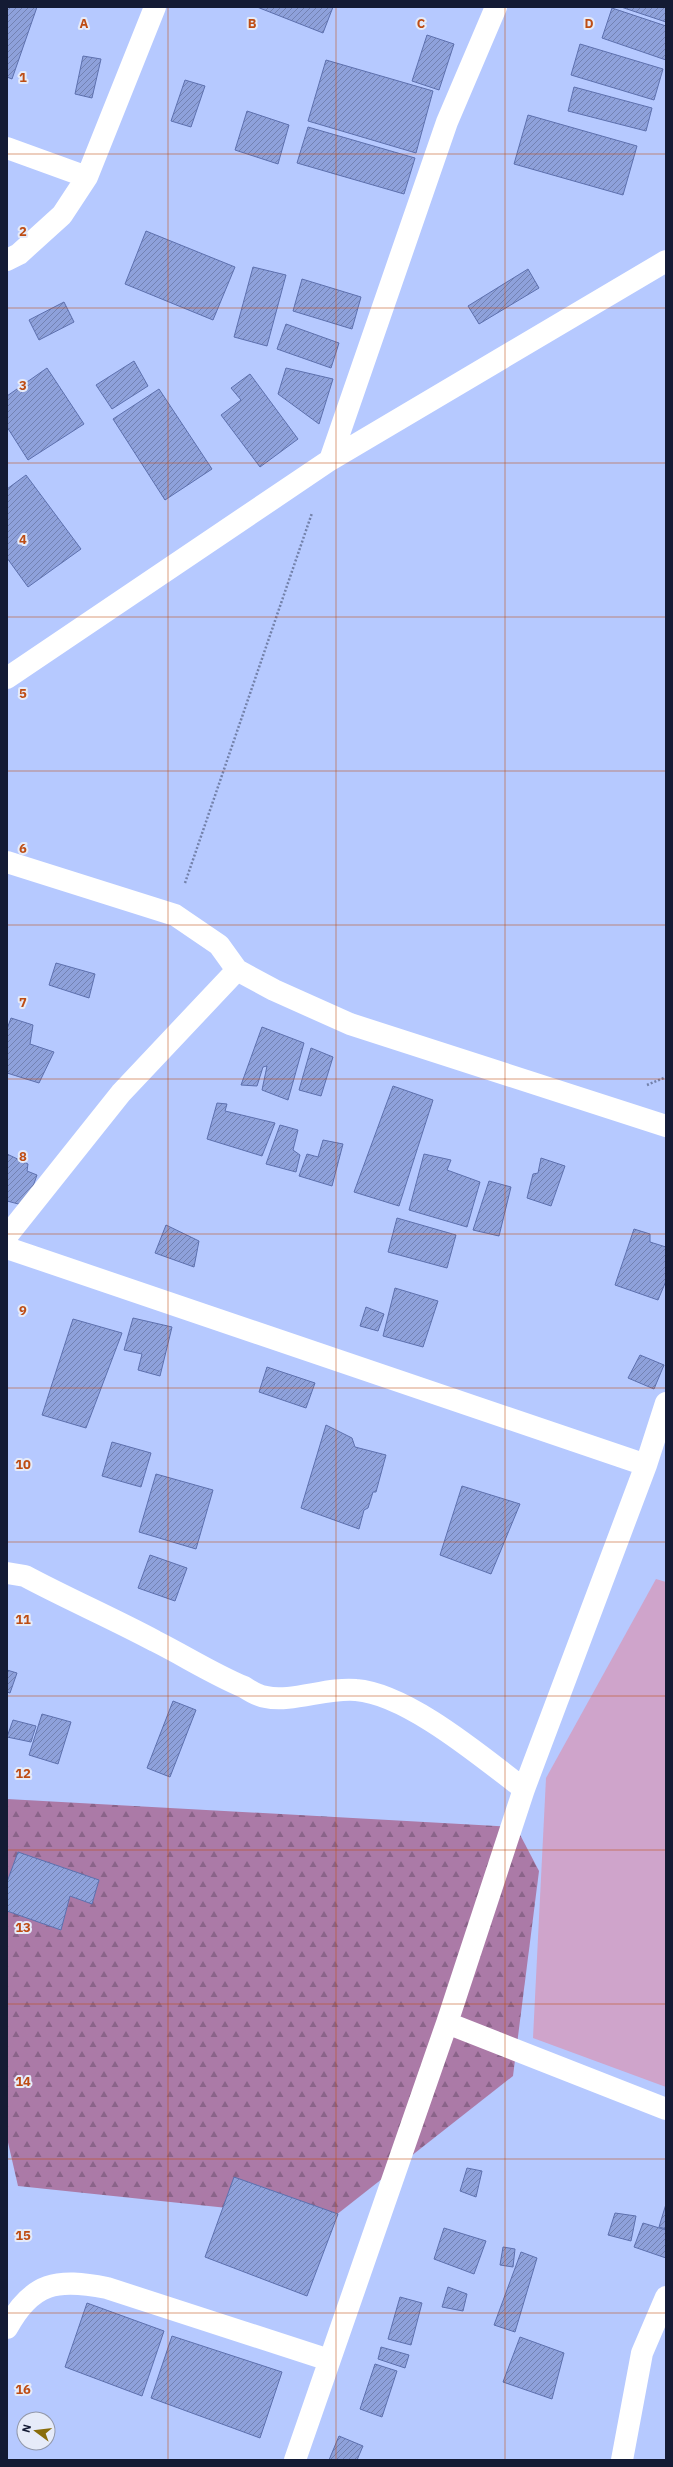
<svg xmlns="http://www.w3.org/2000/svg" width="673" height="2467" font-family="'IBM Plex Sans',sans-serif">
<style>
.grass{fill:#cfa4cb}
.forest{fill:url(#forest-firs)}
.building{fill:url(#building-hatch);stroke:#5d70ae}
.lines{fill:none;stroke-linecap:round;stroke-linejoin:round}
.path{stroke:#7381aa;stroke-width:2.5;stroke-dasharray:2 2;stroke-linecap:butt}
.minor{stroke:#fff;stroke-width:22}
.grid{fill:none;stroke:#be4d14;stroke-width:1;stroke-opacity:0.55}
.grid-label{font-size:13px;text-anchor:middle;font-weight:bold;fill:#be4d14;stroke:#e6ebf9;stroke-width:4;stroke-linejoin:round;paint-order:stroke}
</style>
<defs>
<pattern id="forest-firs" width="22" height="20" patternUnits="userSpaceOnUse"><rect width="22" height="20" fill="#ab7aa7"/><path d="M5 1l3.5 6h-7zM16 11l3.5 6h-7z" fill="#8a6389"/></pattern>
<pattern id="building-hatch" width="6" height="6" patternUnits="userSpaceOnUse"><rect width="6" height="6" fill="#8ea1db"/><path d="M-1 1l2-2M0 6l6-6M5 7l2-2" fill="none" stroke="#7382b2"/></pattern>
</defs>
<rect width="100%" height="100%" fill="#b6c9ff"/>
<path class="grass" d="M656 1579 666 1582V2087L533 2038 546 1778Z"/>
<path class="forest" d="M7 1799 516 1827 539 1871 513 2076 331 2219 18 2186 7 2138Z"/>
<path class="building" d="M7 7H37L12 79 7 77Z
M257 7H333L323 33Z
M621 7H666V22Z
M612 8 666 26V60L602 38Z
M427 35 454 44 439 90 412 81Z
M580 44 663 69 654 100 571 75Z
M83 56 101 59 92 98 75 94Z
M326 60 433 91 416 153 308 121Z
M185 80 205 86 191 127 171 121Z
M574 87 652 108 646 131 568 111Z
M247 111 289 125 278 164 235 150Z
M528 115 637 146 623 195 514 164Z
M308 127 415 158 404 194 297 163Z
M146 231 235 267 213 320 125 284Z
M253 267 286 275 267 346 234 337Z
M528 269 539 288 479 324 468 306Z
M302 279 361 297 352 329 293 311Z
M64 302 74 322 39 340 29 320Z
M286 324 339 343 331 368 277 349Z
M134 361 148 386 112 409 96 385Z
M47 368 84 424 28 460 7 427V396Z
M286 368 333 379 319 424 278 394Z
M250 374 298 439 260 467 221 415 241 400 231 388Z
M159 389 212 469 165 500 113 419Z
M26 475 81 549 28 587 7 558V489Z
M56 963 95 974 89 998 49 985Z
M11 1018 33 1025 30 1044 54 1052 39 1083 7 1073V1029Z
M262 1027 304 1043 288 1100 262 1090 267 1066 263 1067 257 1086 241 1085Z
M311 1048 333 1057 321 1096 299 1090Z
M393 1086 433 1100 399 1206 354 1192Z
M217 1103 227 1104 225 1111 275 1123 262 1156 207 1139Z
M280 1125 298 1130 293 1150 300 1155 296 1172 266 1164Z
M323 1140 343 1144 332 1186 299 1176 307 1154 318 1157Z
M7 1154 28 1164 27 1171 37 1175 26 1206 7 1201Z
M424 1154 451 1160 447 1170 480 1182 467 1227 409 1210Z
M541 1158 565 1166 551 1206 527 1198 533 1174 538 1173Z
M489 1181 511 1187 499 1236 473 1230Z
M397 1218 456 1235 447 1268 388 1252Z
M166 1225 199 1241 194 1267 155 1253Z
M634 1229 650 1234V1242L666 1247V1281L658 1300 615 1285Z
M395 1288 438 1301 423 1347 383 1336Z
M366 1307 384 1314 378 1331 360 1326Z
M133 1318 172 1327 160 1376 138 1370 142 1354 124 1350Z
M73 1319 122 1333 86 1428 42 1415Z
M640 1355 664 1365 654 1389 628 1378Z
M267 1367 315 1383 306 1408 259 1392Z
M326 1425 352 1438 355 1447 386 1455 376 1492H373L368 1508 364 1510 359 1529 301 1508Z
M112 1442 151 1453 141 1487 102 1476Z
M156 1474 213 1490 196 1549 139 1532Z
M462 1486 520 1504 491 1574 440 1555Z
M150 1555 187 1568 175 1601 138 1588Z
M7 1670 17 1673 10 1693 7 1692Z
M173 1701 196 1710 170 1777 147 1768Z
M42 1714 71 1722 58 1764 29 1755Z
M13 1720 36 1726 31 1742 7 1737Z
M18 1852 99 1880 92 1904 70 1896 61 1930 7 1911V1882Z
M467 2168 482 2171 476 2197 460 2191Z
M234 2177 338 2214 307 2296 205 2257Z
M666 2204V2229L659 2227Z
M615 2213 636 2216 631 2241 608 2235Z
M643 2223 666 2230V2258L634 2247Z
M444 2228 486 2241 474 2274 434 2259Z
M503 2247 515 2249 513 2267 500 2265Z
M521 2252 537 2258 515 2332 494 2325Z
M448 2287 467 2294 463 2311 442 2307Z
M400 2297 422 2303 411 2345 388 2339Z
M87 2303 164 2331 142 2396 65 2367Z
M172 2336 282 2372 260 2438 151 2398Z
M520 2337 564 2353 552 2399 503 2382Z
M381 2347 409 2355 405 2368 378 2359Z
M375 2364 397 2371 382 2417 360 2409Z
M339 2436 363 2446 357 2460H329Z"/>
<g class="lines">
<path class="path" d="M185 883 312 513
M647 1085 666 1077"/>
<path class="minor" d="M7 148 87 177
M7 260 19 254 62 215 87 177 155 7
M330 460 447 122 496 7
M7 678 330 460 666 261
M7 862 175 915 219 945 237 970 274 990 350 1024 666 1126
M7 1236 121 1093 237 970
M7 1248 646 1465
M7 1573 25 1576C68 1599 112 1618 155 1641 185 1656 213 1674 244 1687 250 1691 258 1696 266 1697 290 1703 329 1687 356 1690 408 1694 483 1758 524 1789
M447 2023 666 2109
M7 2328C32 2282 57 2278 107 2288L329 2360
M295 2460 447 2023 524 1789 646 1465 666 1403
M622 2460 642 2353 666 2297"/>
</g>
<path class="grid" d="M168 7V2460M336 7V2460M505 7V2460M7 154H666M7 308H666M7 463H666M7 617H666M7 771H666M7 925H666M7 1079H666M7 1234H666M7 1388H666M7 1542H666M7 1696H666M7 1850H666M7 2004H666M7 2159H666M7 2313H666"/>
<g class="grid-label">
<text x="84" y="28">A</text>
<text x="252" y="28">B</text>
<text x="421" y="28">C</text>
<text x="589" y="28">D</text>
<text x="23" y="82">1</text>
<text x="23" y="236">2</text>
<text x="23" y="390">3</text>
<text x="23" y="544">4</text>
<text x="23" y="698">5</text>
<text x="23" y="853">6</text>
<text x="23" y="1007">7</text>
<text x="23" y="1161">8</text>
<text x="23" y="1315">9</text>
<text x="23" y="1469">10</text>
<text x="23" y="1624">11</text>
<text x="23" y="1778">12</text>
<text x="23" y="1932">13</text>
<text x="23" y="2086">14</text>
<text x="23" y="2240">15</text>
<text x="23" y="2394">16</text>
</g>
<rect width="673" height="2467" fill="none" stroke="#141b34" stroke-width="16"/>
<g transform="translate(36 2431) rotate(285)"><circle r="19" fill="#e6ebf9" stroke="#9298aa"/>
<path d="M0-3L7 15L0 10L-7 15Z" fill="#896d0c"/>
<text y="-6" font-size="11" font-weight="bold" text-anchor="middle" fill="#141b34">N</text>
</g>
</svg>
